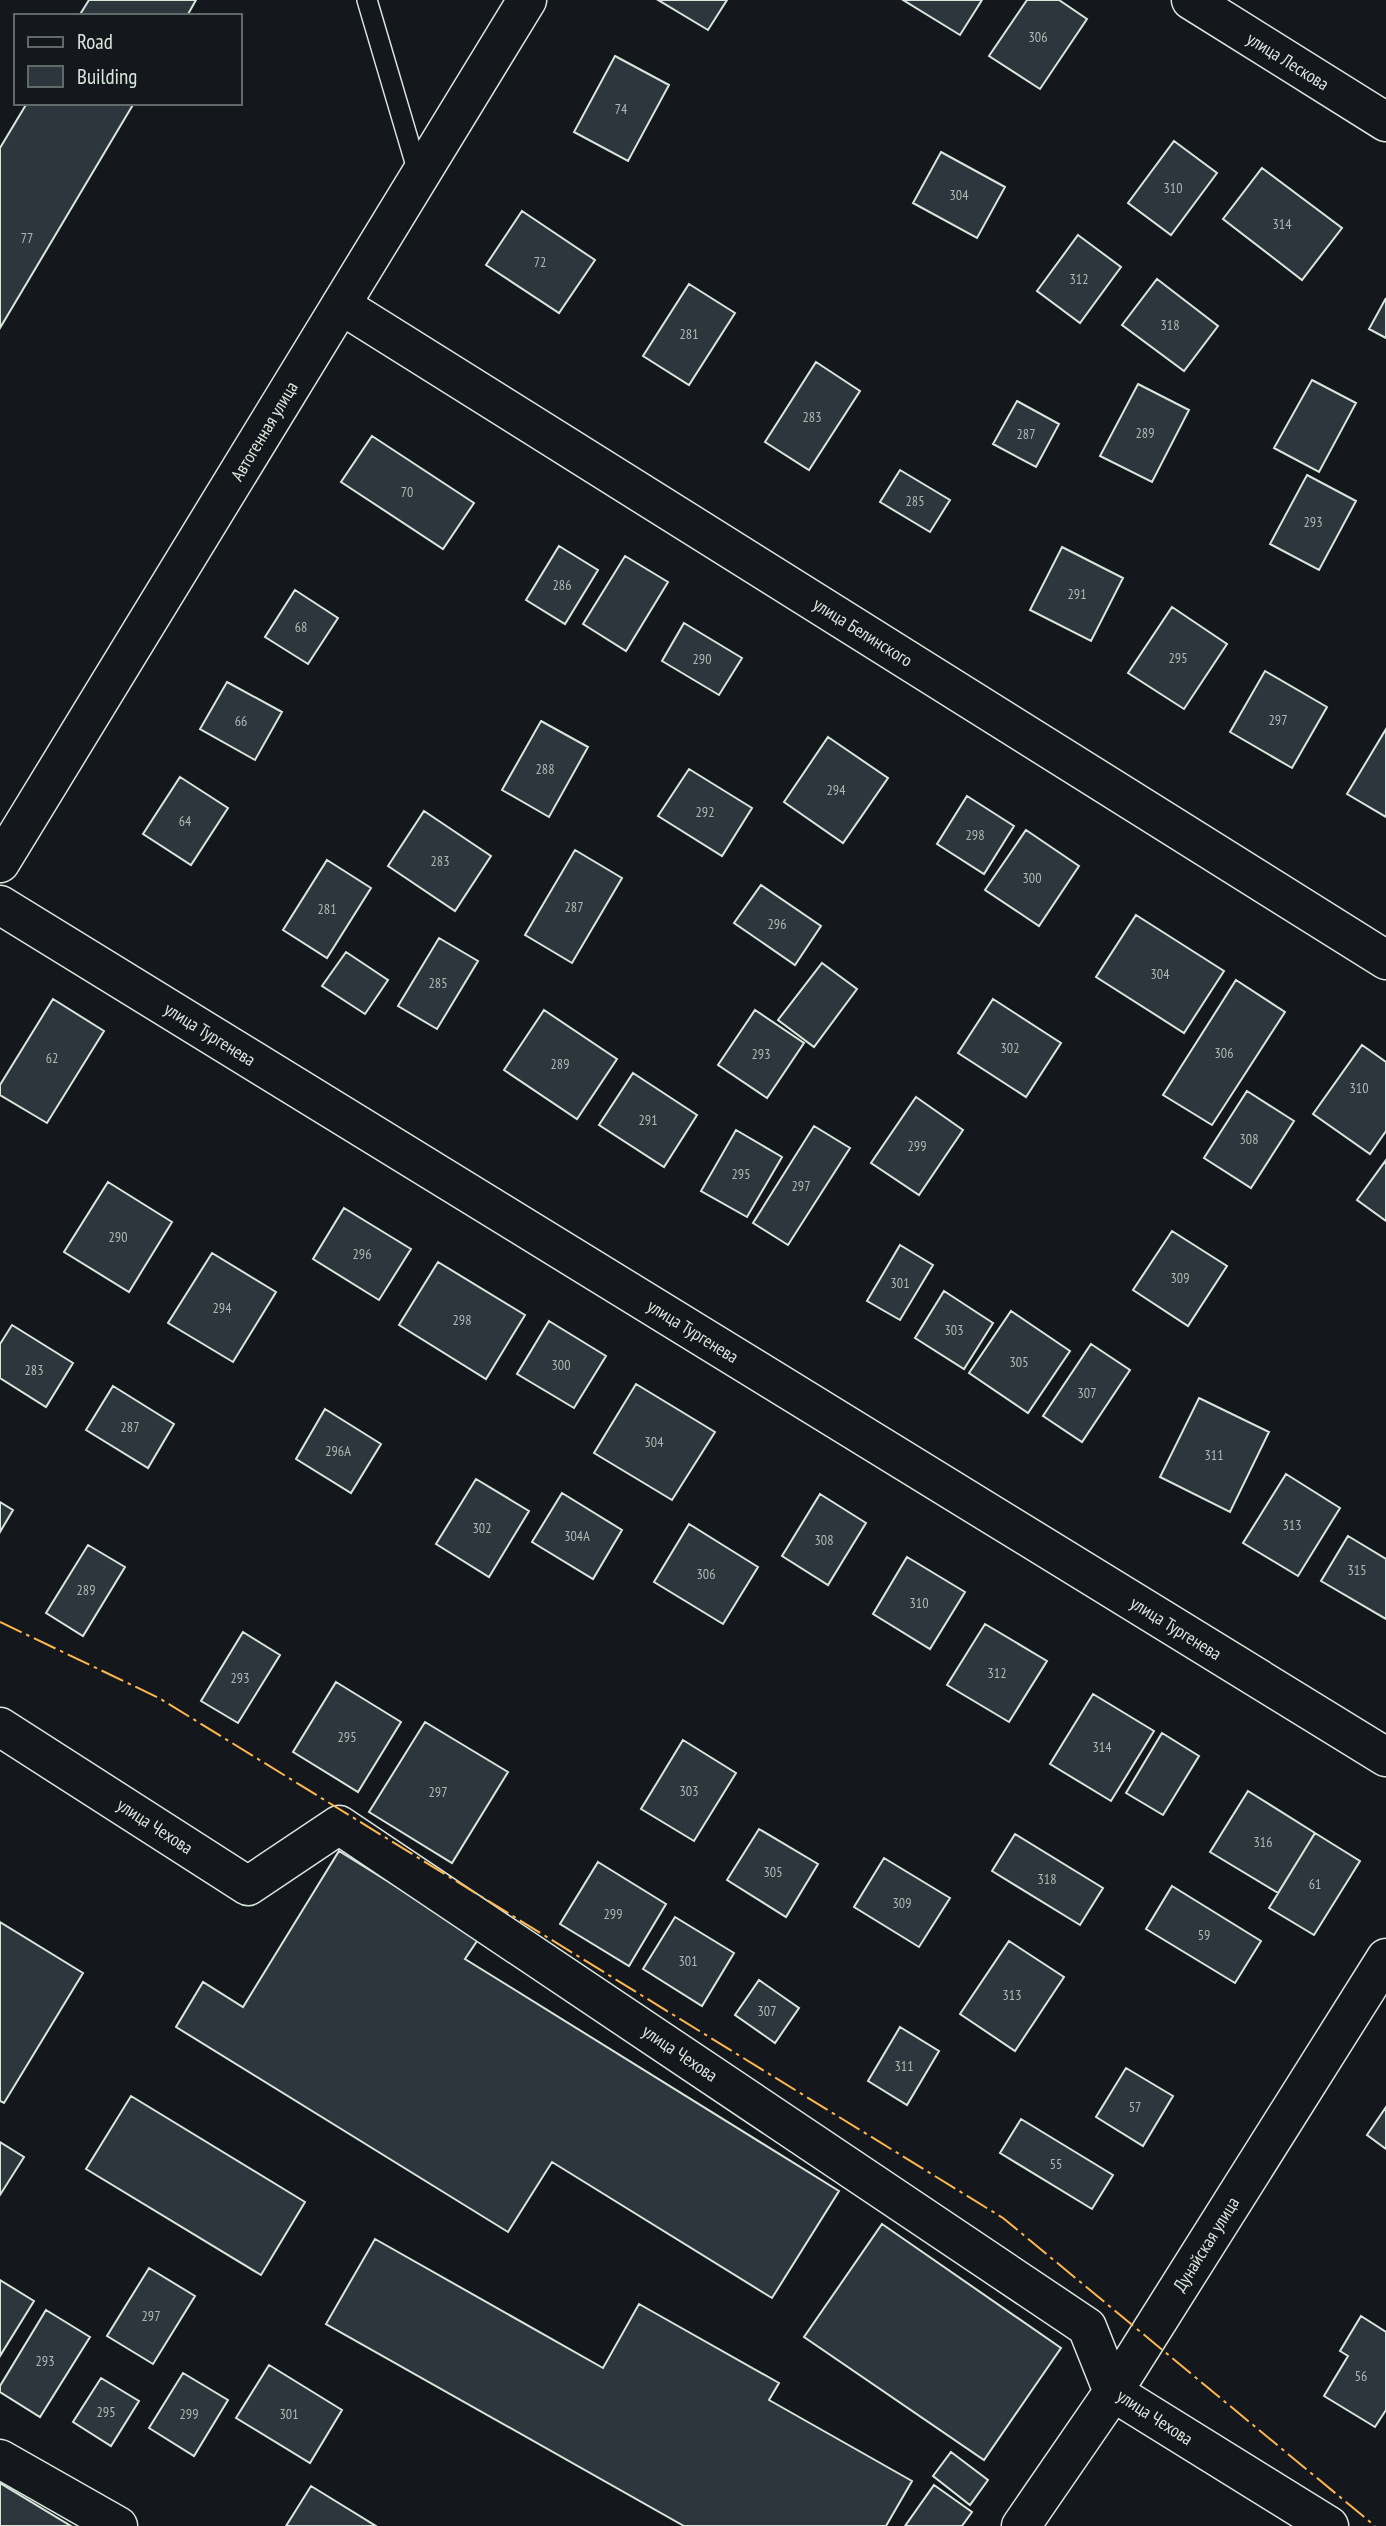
<svg xmlns="http://www.w3.org/2000/svg" width="1386" height="2526" font-family="'PT Sans Narrow',sans-serif">
<style>
.building{fill:#2c363c;stroke:#d8e6dc;stroke-width:2}
.lines{fill:none;stroke-linecap:round;stroke-linejoin:round}
.lane-casing{stroke:#d8e6dc;stroke-width:22}
.street-casing{stroke:#d8e6dc;stroke-width:41}
.secondary-casing{stroke:#d8e6dc;stroke-width:41}
.lane{stroke:#14181c;stroke-width:19}
.street{stroke:#14181c;stroke-width:38}
.secondary{stroke:#14181c;stroke-width:38}
.power{stroke:#ffb74d;stroke-width:2;stroke-dasharray:24 5 3.5 5;stroke-linecap:butt}
.labels{text-anchor:middle;dominant-baseline:central;stroke-width:5;stroke-linejoin:round;paint-order:stroke}
.number-label{font-size:14px;fill:#adbab4}
.street-label{font-size:18px;fill:#d8e6dc;stroke:#14181c}
</style>
<rect width="100%" height="100%" fill="#14181c"/>
<path class="building" d="M89 0H196L187 16H79Z
M658 0H727L708 30Z
M903 0H982L960 35Z
M1027 0H1059L1087 19 1040 89 989 56Z
M615 56 669 85 628 161 574 132Z
M27 103H134L0 328V148Z
M1174 141 1217 173 1171 235 1128 203Z
M941 152 1005 187 977 238 913 203Z
M1262 168 1342 228 1302 280 1223 219Z
M522 211 595 260 559 313 486 265Z
M1078 235 1121 267 1080 323 1037 291Z
M1157 279 1218 326 1184 371 1122 325Z
M689 284 735 313 689 385 643 356Z
M1386 298V338L1369 329Z
M816 362 860 391 809 470 765 442Z
M1312 380 1356 403 1319 472 1274 448Z
M1138 384 1189 410 1152 482 1100 456Z
M1017 401 1059 424 1036 467 993 444Z
M372 436 474 503 443 549 341 482Z
M900 470 950 500 930 532 880 502Z
M1307 475 1356 501 1319 570 1270 544Z
M559 546 598 570 565 624 526 600Z
M1062 547 1123 578 1091 641 1030 610Z
M625 556 668 582 626 651 583 624Z
M295 590 338 618 308 664 265 637Z
M1172 607 1227 644 1184 709 1128 673Z
M684 623 742 658 719 695 662 661Z
M1265 671 1327 707 1292 768 1230 732Z
M227 682 282 712 255 760 200 729Z
M541 721 588 747 549 817 502 790Z
M1386 729V817L1347 794Z
M828 737 888 778 843 843 784 802Z
M689 769 752 808 722 856 658 816Z
M180 777 228 808 191 865 143 834Z
M967 796 1014 826 984 874 937 844Z
M424 811 491 856 455 911 388 866Z
M1026 830 1079 866 1039 926 985 890Z
M575 850 622 878 572 963 525 935Z
M327 860 371 888 327 958 283 930Z
M761 885 821 926 795 965 734 923Z
M1136 915 1224 971 1184 1033 1096 977Z
M439 938 478 961 437 1029 398 1006Z
M346 952 388 980 365 1014 322 986Z
M822 963 857 989 814 1047 778 1020Z
M1236 980 1285 1012 1212 1125 1163 1095Z
M53 999 104 1031 47 1123 0 1095V1085Z
M993 999 1061 1043 1026 1097 958 1053Z
M544 1010 617 1059 577 1119 504 1070Z
M755 1010 804 1043 767 1098 718 1065Z
M1362 1045 1386 1062V1131L1370 1154 1313 1114Z
M633 1073 697 1115 664 1167 599 1125Z
M1247 1091 1294 1121 1251 1188 1204 1158Z
M916 1097 963 1130 919 1195 871 1163Z
M814 1126 850 1148 788 1245 753 1223Z
M736 1130 782 1157 747 1217 701 1191Z
M1386 1160V1221L1357 1200Z
M108 1182 172 1222 129 1292 64 1252Z
M344 1208 411 1249 379 1300 313 1259Z
M1172 1231 1227 1266 1188 1326 1133 1290Z
M900 1245 933 1265 900 1320 867 1301Z
M212 1253 276 1292 233 1362 168 1323Z
M438 1262 525 1315 486 1379 399 1325Z
M944 1291 993 1323 964 1369 915 1338Z
M1011 1311 1070 1351 1028 1413 969 1373Z
M549 1321 606 1356 574 1408 517 1374Z
M12 1325 73 1363 46 1407 0 1378V1344Z
M1091 1344 1130 1370 1082 1442 1043 1416Z
M636 1384 715 1432 672 1500 594 1453Z
M113 1386 174 1424 148 1468 86 1430Z
M1199 1398 1269 1432 1230 1512 1160 1477Z
M325 1409 381 1444 351 1493 296 1459Z
M1286 1474 1340 1508 1298 1576 1243 1543Z
M476 1479 529 1511 489 1577 436 1544Z
M562 1493 622 1530 593 1579 532 1542Z
M820 1494 866 1523 828 1585 782 1556Z
M0 1502 13 1510 0 1532Z
M689 1524 758 1567 723 1624 654 1582Z
M1348 1536 1386 1559V1619L1321 1581Z
M88 1545 125 1567 83 1636 46 1613Z
M907 1557 965 1592 930 1649 873 1614Z
M985 1624 1047 1661 1009 1722 947 1685Z
M243 1632 280 1655 238 1723 201 1701Z
M336 1682 401 1722 358 1792 293 1752Z
M1093 1694 1154 1731 1111 1801 1050 1764Z
M425 1722 508 1772 452 1863 369 1812Z
M1162 1733 1199 1756 1163 1815 1126 1793Z
M683 1740 736 1773 694 1841 641 1809Z
M1248 1791 1315 1833 1278 1893 1210 1852Z
M759 1829 818 1864 786 1917 727 1880Z
M1315 1833 1360 1861 1314 1935 1269 1908Z
M1015 1834 1103 1888 1080 1925 992 1871Z
M339 1851 479 1938 465 1959 839 2191 772 2298 552 2162 508 2232 176 2027 203 1982 243 2007Z
M884 1858 950 1898 919 1947 854 1907Z
M598 1862 666 1904 629 1966 560 1924Z
M1172 1886 1261 1941 1235 1983 1146 1929Z
M675 1917 734 1953 702 2006 643 1969Z
M0 1922 83 1973 4 2103 0 2101Z
M1009 1941 1064 1977 1015 2051 960 2014Z
M759 1980 799 2008 775 2043 735 2015Z
M900 2027 939 2051 907 2105 868 2081Z
M1126 2068 1173 2096 1143 2146 1096 2117Z
M131 2096 305 2202 261 2275 86 2169Z
M1386 2107V2149L1367 2135Z
M1021 2119 1113 2175 1092 2209 1000 2153Z
M0 2142 24 2157 0 2195Z
M882 2224 1061 2348 984 2460 804 2337Z
M375 2239 603 2368 639 2304 779 2383 769 2400 912 2481 886 2526H684L326 2324Z
M149 2268 195 2296 153 2364 107 2336Z
M0 2280 34 2301 0 2356Z
M46 2310 90 2337 40 2417 0 2392V2386Z
M1361 2316 1386 2332V2410L1375 2427 1324 2396 1348 2356 1340 2351Z
M269 2365 342 2410 310 2463 236 2418Z
M183 2373 228 2400 194 2456 149 2428Z
M101 2378 139 2401 111 2446 73 2422Z
M951 2452 988 2480 970 2505 933 2476Z
M0 2483 71 2526H0Z
M934 2485 972 2512 962 2526H905Z
M311 2486 376 2526H286Z"/>
<g class="lines">
<g class="lane-casing">
<path id="lane" d="M367 0 419 176"/>
</g>
<g class="street-casing">
<path id="street" d="M1191 0 1386 122
M341 305 1386 960
M0 905 1386 1757
M0 1727 248 1886 339 1825 1087 2327 1113 2392 1329 2526
M0 2459 118 2526
M1021 2526 1113 2392 1386 1958"/>
</g>
<g class="secondary-casing">
<path id="secondary" d="M0 863 527 0"/>
</g>
<use href="#lane" class="lane"/>
<use href="#street" class="street"/>
<use href="#secondary" class="secondary"/>
<path class="power" d="M0 1622 159 1698 1003 2218 1375 2526"/>
</g>
<g class="labels">
<g class="number-label">
<text x="1038" y="37">306</text>
<text x="621" y="109">74</text>
<text x="1173" y="188">310</text>
<text x="959" y="195">304</text>
<text x="1282" y="224">314</text>
<text x="27" y="238">77</text>
<text x="540" y="262">72</text>
<text x="1079" y="279">312</text>
<text x="1170" y="325">318</text>
<text x="689" y="334">281</text>
<text x="812" y="417">283</text>
<text x="1145" y="433">289</text>
<text x="1026" y="434">287</text>
<text x="407" y="492">70</text>
<text x="915" y="501">285</text>
<text x="1313" y="522">293</text>
<text x="562" y="585">286</text>
<text x="1077" y="594">291</text>
<text x="301" y="627">68</text>
<text x="1178" y="658">295</text>
<text x="702" y="659">290</text>
<text x="1278" y="720">297</text>
<text x="241" y="721">66</text>
<text x="545" y="769">288</text>
<text x="836" y="790">294</text>
<text x="705" y="812">292</text>
<text x="185" y="821">64</text>
<text x="975" y="835">298</text>
<text x="440" y="861">283</text>
<text x="1032" y="878">300</text>
<text x="574" y="907">287</text>
<text x="327" y="909">281</text>
<text x="777" y="924">296</text>
<text x="1160" y="974">304</text>
<text x="438" y="983">285</text>
<text x="1010" y="1048">302</text>
<text x="1224" y="1053">306</text>
<text x="761" y="1054">293</text>
<text x="52" y="1058">62</text>
<text x="560" y="1064">289</text>
<text x="1359" y="1088">310</text>
<text x="648" y="1120">291</text>
<text x="1249" y="1139">308</text>
<text x="917" y="1146">299</text>
<text x="741" y="1174">295</text>
<text x="801" y="1186">297</text>
<text x="118" y="1237">290</text>
<text x="362" y="1254">296</text>
<text x="1180" y="1278">309</text>
<text x="900" y="1283">301</text>
<text x="222" y="1308">294</text>
<text x="462" y="1320">298</text>
<text x="954" y="1330">303</text>
<text x="1019" y="1362">305</text>
<text x="561" y="1365">300</text>
<text x="34" y="1370">283</text>
<text x="1087" y="1393">307</text>
<text x="130" y="1427">287</text>
<text x="654" y="1442">304</text>
<text x="338" y="1451">296А</text>
<text x="1214" y="1455">311</text>
<text x="1292" y="1525">313</text>
<text x="482" y="1528">302</text>
<text x="577" y="1536">304А</text>
<text x="824" y="1540">308</text>
<text x="1357" y="1570">315</text>
<text x="706" y="1574">306</text>
<text x="86" y="1590">289</text>
<text x="919" y="1603">310</text>
<text x="997" y="1673">312</text>
<text x="240" y="1678">293</text>
<text x="347" y="1737">295</text>
<text x="1102" y="1747">314</text>
<text x="689" y="1791">303</text>
<text x="438" y="1792">297</text>
<text x="1263" y="1842">316</text>
<text x="773" y="1872">305</text>
<text x="1047" y="1879">318</text>
<text x="1315" y="1884">61</text>
<text x="902" y="1903">309</text>
<text x="613" y="1914">299</text>
<text x="1204" y="1935">59</text>
<text x="688" y="1961">301</text>
<text x="1012" y="1995">313</text>
<text x="767" y="2011">307</text>
<text x="904" y="2066">311</text>
<text x="1135" y="2107">57</text>
<text x="1056" y="2164">55</text>
<text x="151" y="2316">297</text>
<text x="45" y="2361">293</text>
<text x="1361" y="2376">56</text>
<text x="106" y="2412">295</text>
<text x="189" y="2414">299</text>
<text x="289" y="2414">301</text>
</g>
<g class="street-label">
<text transform="translate(1288 61) rotate(32)">улица Лескова</text>
<text transform="translate(264 431) rotate(-59)">Автогенная улица</text>
<text transform="translate(863 632) rotate(32)">улица Белинского</text>
<text transform="translate(210 1034) rotate(32)">улица Тургенева</text>
<text transform="translate(693 1331) rotate(32)">улица Тургенева</text>
<text transform="translate(1176 1628) rotate(32)">улица Тургенева</text>
<text transform="translate(155 1826) rotate(33)">улица Чехова</text>
<text transform="translate(680 2053) rotate(34)">улица Чехова</text>
<text transform="translate(1206 2244) rotate(-58)">Дунайская улица</text>
<text transform="translate(1155 2417) rotate(33)">улица Чехова</text>
</g>
</g>
<rect x="14" y="14" width="228" height="91" fill="#14181c" stroke="#626a69" stroke-width="2"/>
<rect x="28" y="37" width="35" height="10" fill="#14181c" stroke="#626a69" stroke-width="2"/>
<text x="77" y="49" font-size="21" fill="#d8e6dc">Road</text>
<rect x="28" y="66" width="35" height="21" fill="#2c363c" stroke="#626a69" stroke-width="2"/>
<text x="77" y="84" font-size="21" fill="#d8e6dc">Building</text>
</svg>
